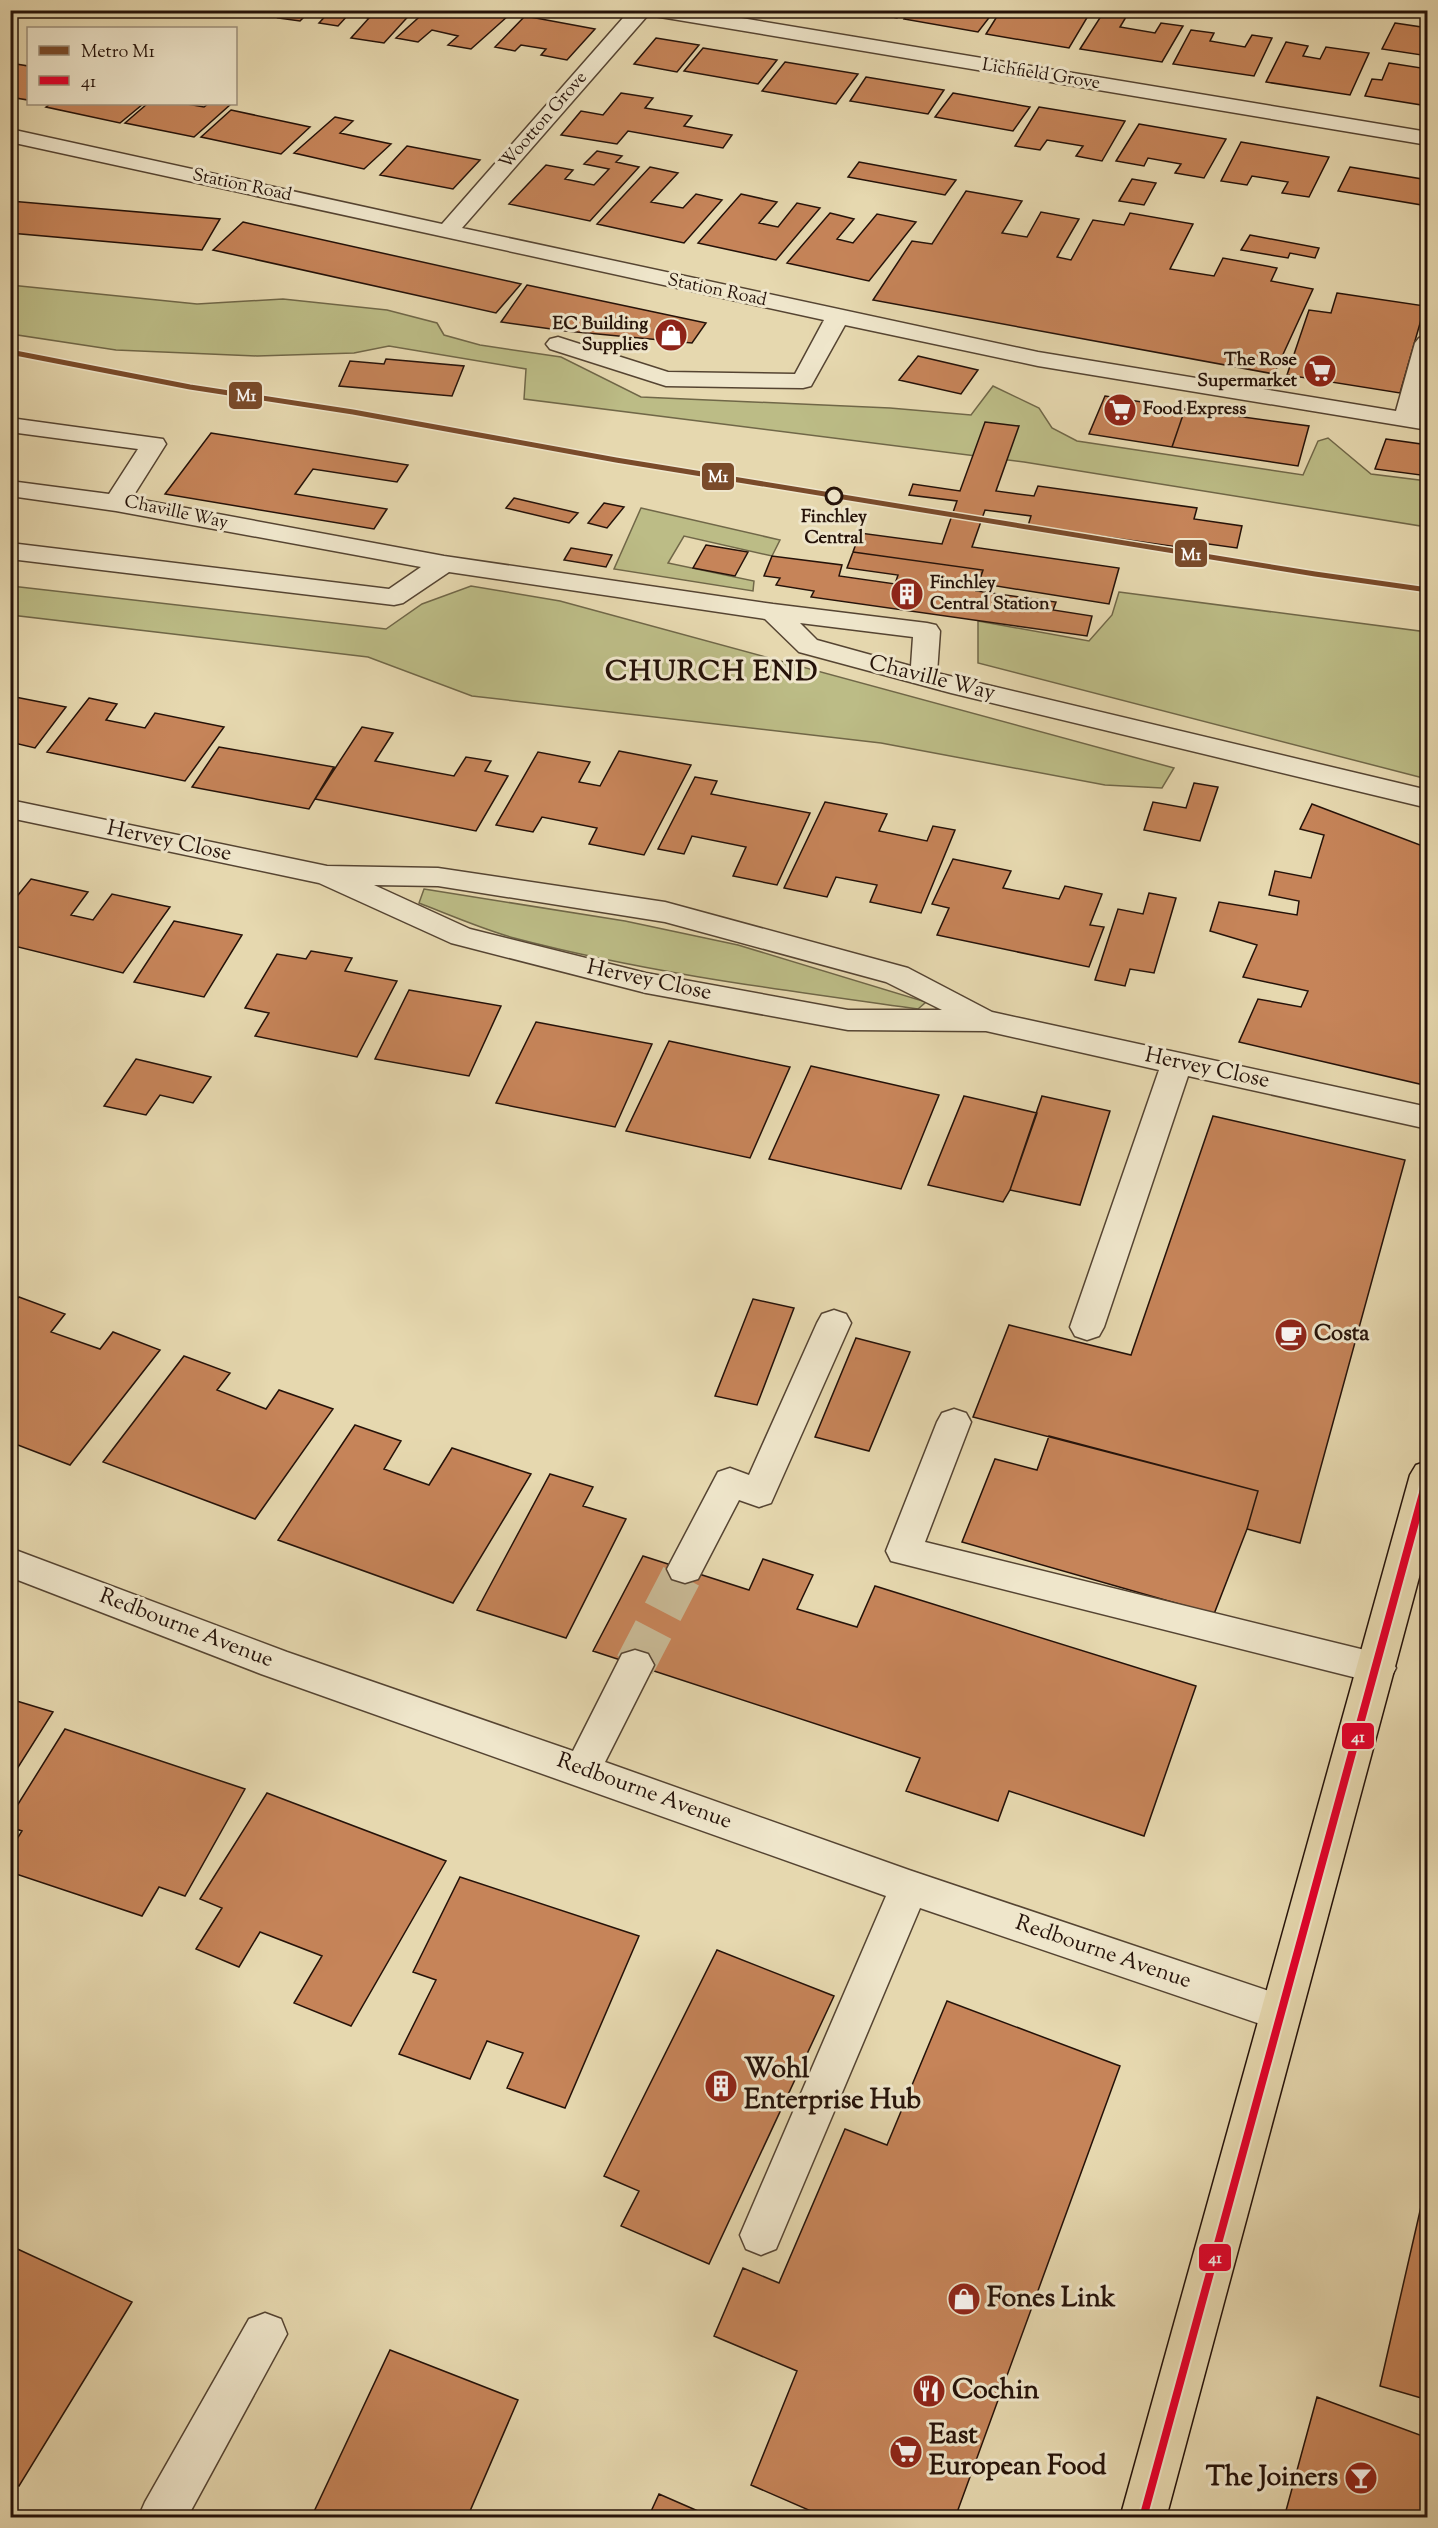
<svg xmlns="http://www.w3.org/2000/svg" width="1438" height="2528" font-family="'Sorts Mill Goudy',serif">
<style>
.green{fill:#bcbc86;stroke:#706748;stroke-width:1.5}
.building{fill:#c68459;stroke:#251209;stroke-width:1.5}
.lines{fill:none;stroke-linecap:round;stroke-linejoin:round}
.minor-tunnel{stroke:#c9ba96;stroke-width:40;stroke-dasharray:40 20;stroke-linecap:butt}
.minor-casing{stroke:#554432;stroke-width:3}
.major-casing{stroke:#251209;stroke-width:3}
.minor{fill:#efe6cb;fill-rule:evenodd}
.major{fill:#e6d8af;fill-rule:evenodd}
.bus-1-casing{stroke:#efe6cb;stroke-width:12}
.bus-1{stroke:#e4002b;stroke-width:8}
.metro-1-casing{stroke:#efe6cb;stroke-width:8}
.metro-1{stroke:#7a4b2a;stroke-width:5}
.stop-dot{fill:#efe6cb;stroke:#251209;stroke-width:3}
.labels{text-anchor:middle;dominant-baseline:central;stroke-width:6;stroke-linejoin:round;paint-order:stroke}
.far-street-label{font-size:18px;fill:#251209;stroke:#efe6cb}
.far-poi-label{font-size:18px;font-weight:bold;fill:#251209;stroke:#efe6cb;text-anchor:end}
.far-stop-label{font-size:18px;font-weight:bold;fill:#251209;stroke:#efe6cb}
.street-label{font-size:22px;fill:#251209;stroke:#efe6cb}
.poi-label{font-size:22px;font-weight:bold;fill:#251209;stroke:#efe6cb;text-anchor:start}
.near-poi-label{font-size:27px;font-weight:bold;fill:#251209;stroke:#efe6cb;text-anchor:start}
.district-label{font-size:28px;font-weight:bold;letter-spacing:1.5px;fill:#251209;stroke:#efe6cb}
.line-badge{stroke:#efe6cb;stroke-width:2}
.badge-label{font-size:16px;text-anchor:middle;font-weight:bold;fill:#fff}
</style>
<rect width="100%" height="100%" fill="#e6d8af"/>
<filter id="stains"><feTurbulence type="fractalNoise" baseFrequency=".00333" numOctaves="4"/><feColorMatrix values="0 0 0 0 .2 0 0 0 0 .09 0 0 0 0 .02 0 0 0 .5 -.17"/></filter>
<radialGradient id="worn" r=".72"><stop offset=".6" stop-color="#630" stop-opacity="0"/><stop offset="1" stop-color="#630" stop-opacity=".3"/></radialGradient>
<path class="green" d="M10 285 197 304 283 299 387 310 437 323 444 335 480 345 561 357 641 397 890 408 971 415 993 386 1039 408 1052 428 1077 441 1303 475 1318 441 1328 438 1371 474 1427 481V527L1024 462 524 399 526 369 389 346 354 353 257 356 116 350 11 334Z
M641 508 780 540 772 556 684 536 668 563 754 581 753 591 614 569Z
M11 586 386 629 422 604 471 586 560 601 1174 768 1162 788 1105 785 881 743 472 696 368 657 11 615Z
M1119 592 1427 632V779L978 663V621L1089 641 1112 615Z
M424 889 625 921 738 945 926 1002 918 1009C782 990 647 973 514 938 482 929 450 915 419 903Z"/>
<path class="building" d="M226 10H254L248 16 224 13Z
M285 10H311L300 21 278 18Z
M331 10H414L384 43 351 38 369 18 349 14 338 26 319 23Z
M427 10H480L508 16 471 49 448 45 458 36 432 30 418 42 396 38Z
M856 10H903L897 18Z
M910 10H995L978 32 904 19Z
M1001 10H1032L1031 13 1060 17 1064 10 1091 11 1069 48 986 34Z
M1103 13 1126 17 1120 27 1155 33 1161 23 1183 26 1162 62 1080 49Z
M525 16 595 29 567 60 541 55 546 49 521 45 515 51 495 47Z
M1395 23 1428 28V56L1382 49Z
M1191 30 1214 33 1210 41 1245 47 1252 35 1272 38 1254 76 1173 64Z
M656 38 699 45 677 72 634 64Z
M1286 42 1308 46 1303 56 1320 59 1326 47 1369 53 1350 95 1266 82Z
M703 48 777 60 758 84 684 71Z
M785 62 858 74 836 104 762 91Z
M10 63 28 66V100L10 97Z
M1389 63 1428 69 1422 84H1428V106L1365 96 1372 79 1382 80Z
M866 77 944 90 928 114 850 101Z
M621 93 653 98 645 108 692 116 684 126 732 135 723 148 628 131 617 144 561 135 581 111 603 115Z
M953 93 1030 107 1013 131 935 117Z
M50 104H143L120 123 46 107Z
M147 104H187L204 107 208 104H231L194 137 125 123Z
M1039 107 1125 121 1102 161 1076 156 1083 146 1047 140 1040 150 1015 146Z
M231 110 310 127 281 154 201 137Z
M335 117 353 121 340 133 391 144 364 169 294 153Z
M1139 124 1226 139 1204 178 1175 173 1181 164 1148 158 1144 166 1116 161Z
M1241 142 1329 157 1309 197 1282 193 1288 182 1252 176 1247 185 1221 181Z
M407 146 480 160 453 189 380 175Z
M597 151 622 156 616 162 639 167 590 221 509 204 546 165 573 170 565 179 594 185 609 169 584 164Z
M859 162 956 180 945 195 848 177Z
M650 167 678 173 651 202 683 208 696 194 722 200 684 243 597 224Z
M1350 167 1428 180V206L1338 191Z
M1132 179 1156 183 1144 205 1119 201Z
M966 191 1022 201 1002 233 1027 237 1041 212 1079 219 1057 257 1071 260 1093 220 1124 225 1130 213 1193 224 1170 269 1214 276 1223 258 1277 268 1271 281 1313 289 1274 374 873 300 912 241 932 244Z
M741 194 777 202 759 223 778 227 797 203 820 208 776 260 698 243Z
M10 201 220 219 202 250 10 233Z
M830 213 854 219 837 239 853 243 877 214 916 222 869 281 787 263Z
M243 222 521 284 496 313 213 250Z
M1250 235 1319 248 1315 258 1290 253 1288 258 1241 250Z
M527 285 706 323 692 343 566 331 501 322Z
M1337 293 1425 306 1400 393 1287 375 1309 310 1331 313Z
M918 356 978 370 961 394 899 380Z
M386 359 464 366 452 396 339 386 350 361 384 364Z
M1105 396 1185 409 1172 447 1089 434Z
M1185 409 1309 426 1298 466 1172 447Z
M985 422 1019 426 996 491 1034 496 1038 486 1197 508 1194 519 1242 526 1237 548 1187 541 1185 548 1028 526 1031 516 985 510 972 547 1119 568 1109 604 978 583 983 570 853 552 860 533 942 544 957 501 909 495 913 484 960 491Z
M211 433 408 465 397 482 313 469 295 494 387 509 374 529 165 494Z
M1386 439 1428 445V476L1375 469Z
M514 498 578 513 569 523 506 508Z
M604 503 624 507 607 528 588 523Z
M706 545 748 552 735 576 693 568Z
M571 548 612 555 606 567 564 560Z
M853 552 983 570 976 591 1056 602 1053 610 1092 616 1087 636 811 597 814 591 776 585 780 578 764 576 772 556 842 565 839 576 895 584 898 575 847 568Z
M10 696 66 707 35 748 10 742Z
M89 698 117 704 106 720 145 728 155 713 224 727 185 781 47 752Z
M362 727 393 733 375 761 454 776 466 757 491 761 485 771 508 776 476 831 315 799Z
M219 747 334 767 309 809 192 787Z
M619 751 691 765 644 855 589 844 597 828 542 817 533 832 496 825 538 752 590 762 579 782 600 786Z
M695 777 717 781 711 794 810 813 777 885 733 876 746 847 692 836 684 854 658 849Z
M1194 783 1218 787 1200 841 1144 830 1153 802 1186 808Z
M825 802 887 814 879 831 927 841 933 826 955 830 921 913 870 902 877 885 836 877 827 897 784 888Z
M1312 804 1428 848V1073L1424 1085 1239 1042 1258 999 1301 1007 1308 991 1243 977 1257 945 1210 931 1219 902 1297 915 1299 901 1269 895 1275 871 1311 878 1324 835 1300 829Z
M953 859 1011 871 1003 888 1059 899 1065 886 1102 894 1090 925 1104 927 1089 967 937 935 949 908 932 904Z
M31 879 88 892 71 915 93 920 112 894 170 907 123 973 10 945V905Z
M1149 893 1176 898 1154 973 1130 969 1125 986 1095 980 1118 909 1143 914Z
M174 921 242 935 204 997 134 982Z
M311 951 352 958 345 971 397 981 357 1057 255 1036 269 1013 245 1008 277 954 306 959Z
M409 990 501 1006 469 1076 375 1059Z
M536 1022 652 1044 615 1127 496 1103Z
M669 1041 790 1067 750 1158 626 1131Z
M136 1059 211 1077 193 1103 160 1095 146 1115 104 1106Z
M811 1066 939 1095 901 1189 769 1159Z
M964 1096 1037 1113 1010 1190 1003 1202 928 1185Z
M1042 1096 1110 1111 1080 1205 1010 1190Z
M1213 1116 1405 1160 1300 1543 1247 1529 1258 1491 973 1417 1009 1325 1131 1355Z
M19 1297 65 1314 51 1332 100 1349 113 1332 160 1350 70 1465 10 1442V1307Z
M753 1299 794 1308 757 1405 715 1396Z
M856 1338 910 1352 869 1451 815 1437Z
M184 1356 230 1373 217 1390 266 1409 279 1390 333 1409 255 1519 103 1462Z
M355 1425 401 1441 384 1469 429 1485 452 1448 531 1474 453 1603 278 1540Z
M1049 1436 1258 1491 1247 1529 1214 1614 962 1542 995 1459 1037 1470Z
M550 1474 593 1487 583 1506 626 1519 566 1638 477 1610Z
M643 1556 749 1590 763 1559 813 1575 797 1609 857 1627 875 1586 1196 1686 1144 1836 1009 1791 998 1821 906 1791 920 1758 593 1651Z
M10 1699 53 1712 10 1780Z
M65 1729 245 1789 185 1896 159 1887 142 1916 10 1872V1850L22 1831 10 1827V1817Z
M267 1793 446 1861 351 2026 294 2003 322 1956 260 1932 239 1967 196 1949 222 1908 200 1899Z
M460 1877 639 1936 565 2108 507 2088 523 2053 487 2041 470 2079 399 2054 436 1980 413 1972Z
M717 1950 834 1996 709 2264 621 2226 639 2191 604 2176Z
M947 2001 1120 2066 955 2518H827L751 2485 797 2371 714 2336 743 2268 779 2283 845 2129 887 2145Z
M1428 2176V2400L1380 2386Z
M11 2246 132 2302 19 2486 10 2481Z
M390 2350 518 2400 467 2518H311Z
M1317 2397 1428 2438V2518H1284Z
M659 2494 714 2518H648Z"/>
<g class="lines">
<path class="minor-tunnel" d="M635 1665 685 1569"/>
<g class="minor-casing">
<path id="minor" d="M630 10H693L1428 132V145L648 15 462 228 1038 352 1396 411 1415 343 1419 338 1427 336 1428 385 1420 414 1428 416V430L1038 366 845 325 811 386 803 388 666 386 550 349 546 344 550 339 558 337 668 372 795 374 824 320 10 142V129L442 224Z
M10 418 163 439 166 444 132 498 444 556 773 604 927 623 936 625 940 631 937 673 1428 790V808L951 693 799 652 765 619 449 572 403 603 394 605 10 559V543L389 589 421 567 116 511 10 496V481L109 494 138 449 10 432ZM800 623 913 637 911 666 817 640Z
M10 800 327 866 438 868 665 902 908 968 992 1012 1428 1107V1129L1188 1076 1104 1327 1099 1336 1087 1340 1075 1336 1070 1327 1159 1070 986 1031 848 1030 646 993 451 943 319 883 10 818ZM374 885 438 886 665 922 886 982 942 1010H848L646 973 470 929Z
M834 1310 846 1314 851 1323 771 1503 759 1507 739 1500 698 1579 685 1583 672 1579 667 1569 718 1472 730 1468 749 1475 817 1323 822 1314Z
M954 1409 966 1413 971 1422 925 1542 1377 1653 1390 1657 1396 1668 1390 1679 1377 1683 891 1561 886 1551 937 1422 942 1413Z
M10 1548 287 1652 573 1751 622 1654 635 1650 648 1654 654 1665 605 1762 909 1870 1281 1995 1295 2000 1301 2013 1295 2026 1281 2031 920 1908 776 2249 761 2255 746 2249 740 2235 886 1896 261 1674 10 1577Z
M265 2313 281 2319 287 2334 187 2518H138L145 2502 249 2319Z"/>
</g>
<g class="major-casing">
<path id="major" d="M1428 1461V1544L1166 2518H1120L1410 1475 1416 1465Z"/>
</g>
<use href="#minor" class="minor"/>
<use href="#major" class="major"/>
<g class="bus-1-casing">
<path id="bus-1" d="M1143 2518 1428 1475"/>
</g>
<use href="#bus-1" class="bus-1"/>
<g class="metro-1-casing">
<path id="metro-1" d="M10 352 190 387 353 412 616 460 1315 574 1428 590"/>
</g>
<use href="#metro-1" class="metro-1"/>
</g>
<defs>
<g id="shop-disc" transform="scale(1.725)"><circle r="9.5" fill="#8f2418" stroke="#efe6cb"/><path d="M-5-2.5h2.3a2.7 3.5 0 0 1 5.4 0H5L5.5 6h-11ZM-1.5-2.5h3a1.5 2.3 0 0 0-3 0Z" fill="#fff"/></g>
<g id="supermarket-disc" transform="scale(1.725)"><circle r="9.5" fill="#8f2418" stroke="#efe6cb"/><path d="M-6-5.5h2.5l.6 2H6L4.5 2H-2.5L-4.4-4H-6ZM-1.5 3.2a1.3 1.3 0 1 0 .1 0ZM3 3.2a1.3 1.3 0 1 0 .1 0Z" fill="#fff"/></g>
<g id="building-disc" transform="scale(1.725)"><circle r="9.5" fill="#8f2418" stroke="#efe6cb"/><path d="M-4-6H4V6H1V3H-1V6H-4ZM-2.5-4.3h1.7v1.8h-1.7ZM.8-4.3h1.7v1.8H.8ZM-2.5-1h1.7V.8h-1.7ZM.8-1h1.7V.8H.8Z" fill="#fff"/></g>
<g id="cafe-disc" transform="scale(1.725)"><circle r="9.5" fill="#8f2418" stroke="#efe6cb"/><path d="M-5.5-4.5H6V0H3Q3 3.5 0 3.5H-2.5Q-5.5 3.5-5.5 0ZM3-3.2v2h1.7v-2ZM-6 4.5H4V6H-6Z" fill="#fff"/></g>
<g id="restaurant-disc" transform="scale(1.725)"><circle r="9.5" fill="#8f2418" stroke="#efe6cb"/><path d="M-5-6h1v4h1v-4h1v4h1v-4h1v5L-1.5 .5V6h-2V.5L-5-1ZM5-6V6H3V1.5H1.5Q1.5-4 5-6Z" fill="#fff"/></g>
<g id="bar-disc" transform="scale(1.725)"><circle r="9.5" fill="#8f2418" stroke="#efe6cb"/><path d="M-6-5H6L.8 .8V4.5H3.5V6h-7V4.5H-.8V.8Z" fill="#fff"/></g>
</defs>
<g fill-rule="evenodd">
<use href="#shop-disc" x="671" y="335"/>
<use href="#supermarket-disc" x="1320" y="371"/>
<use href="#supermarket-disc" x="1120" y="410"/>
<use href="#building-disc" x="907" y="594"/>
<use href="#cafe-disc" x="1291" y="1335"/>
<use href="#building-disc" x="721" y="2086"/>
<use href="#shop-disc" x="964" y="2299"/>
<use href="#restaurant-disc" x="929" y="2391"/>
<use href="#supermarket-disc" x="906" y="2452"/>
<use href="#bar-disc" x="1361" y="2478"/>
</g>
<circle class="stop-dot" cx="834" cy="496" r="8"/>
<g class="labels">
<g class="far-street-label">
<text transform="translate(1041 75) rotate(9)">Lichfield Grove</text>
<text transform="translate(544 121) rotate(-49)">Wootton Grove</text>
<text transform="translate(242 186) rotate(12)">Station Road</text>
<text transform="translate(717 291) rotate(12)">Station Road</text>
<text transform="translate(176 513) rotate(12)">Chaville Way</text>
</g>
<g class="far-poi-label">
<text x="648" y="325">EC Building<tspan x="648" dy="21">Supplies</tspan></text>
<text x="1297" y="361">The Rose<tspan x="1297" dy="21">Supermarket</tspan></text>
<text x="1143" y="410" text-anchor="start">Food Express</text>
<text x="930" y="584" text-anchor="start">Finchley<tspan x="930" dy="21">Central Station</tspan></text>
</g>
<g class="far-stop-label">
<text x="834" y="518">Finchley<tspan x="834" dy="21">Central</tspan></text>
</g>
<g class="street-label">
<text transform="translate(932 679) rotate(14)">Chaville Way</text>
<text transform="translate(169 842) rotate(12)">Hervey Close</text>
<text transform="translate(649 981) rotate(12)">Hervey Close</text>
<text transform="translate(1207 1069) rotate(12)">Hervey Close</text>
<text transform="translate(186 1629) rotate(21)">Redbourne Avenue</text>
<text transform="translate(644 1792) rotate(20)">Redbourne Avenue</text>
<text transform="translate(1103 1953) rotate(19)">Redbourne Avenue</text>
</g>
<g class="poi-label">
<text x="1314" y="1335">Costa</text>
</g>
<g class="near-poi-label">
<text x="744" y="2070">Wohl<tspan x="744" dy="31">Enterprise Hub</tspan></text>
<text x="987" y="2299">Fones Link</text>
<text x="952" y="2391">Cochin</text>
<text x="929" y="2436">East<tspan x="929" dy="31">European Food</tspan></text>
<text x="1338" y="2478" text-anchor="end">The Joiners</text>
</g>
<g class="district-label">
<text x="712" y="673">CHURCH END</text>
</g>
</g>
<g class="line-badge">
<rect x="228" y="381" width="35" height="29" rx="6" fill="#7a4b2a"/>
<rect x="701" y="462" width="34" height="29" rx="6" fill="#7a4b2a"/>
<rect x="1174" y="539" width="34" height="29" rx="6" fill="#7a4b2a"/>
<rect x="1341" y="1722" width="34" height="28" rx="6" fill="#e4002b"/>
<rect x="1198" y="2243" width="34" height="29" rx="6" fill="#e4002b"/>
</g>
<g class="badge-label">
<text x="246" y="401">M1</text>
<text x="718" y="482">M1</text>
<text x="1191" y="560">M1</text>
<text x="1358" y="1742">41</text>
<text x="1215" y="2263">41</text>
</g>
<rect width="1438" height="2528" fill="none" stroke="#e6d8af" stroke-width="36"/>
<rect x="12" y="12" width="1414" height="2504" fill="none" stroke="#251209" stroke-width="3"/>
<rect x="18" y="18" width="1402" height="2492" fill="none" stroke="#251209" stroke-width="1.5"/>
<rect x="27" y="27" width="210" height="78" fill="#efe6cb" stroke="#9e917d" stroke-width="1.5"/>
<rect x="39" y="46" width="30" height="9" fill="#7a4b2a" stroke="#9e917d" stroke-width="1.5"/>
<text x="81" y="57" font-size="18" fill="#251209">Metro M1</text>
<rect x="39" y="76" width="30" height="9" fill="#e4002b" stroke="#9e917d" stroke-width="1.5"/>
<text x="81" y="87" font-size="18" fill="#251209">41</text>
<rect width="100%" height="100%" filter="url(#stains)"/>
<rect width="100%" height="100%" fill="url(#worn)"/>
</svg>
